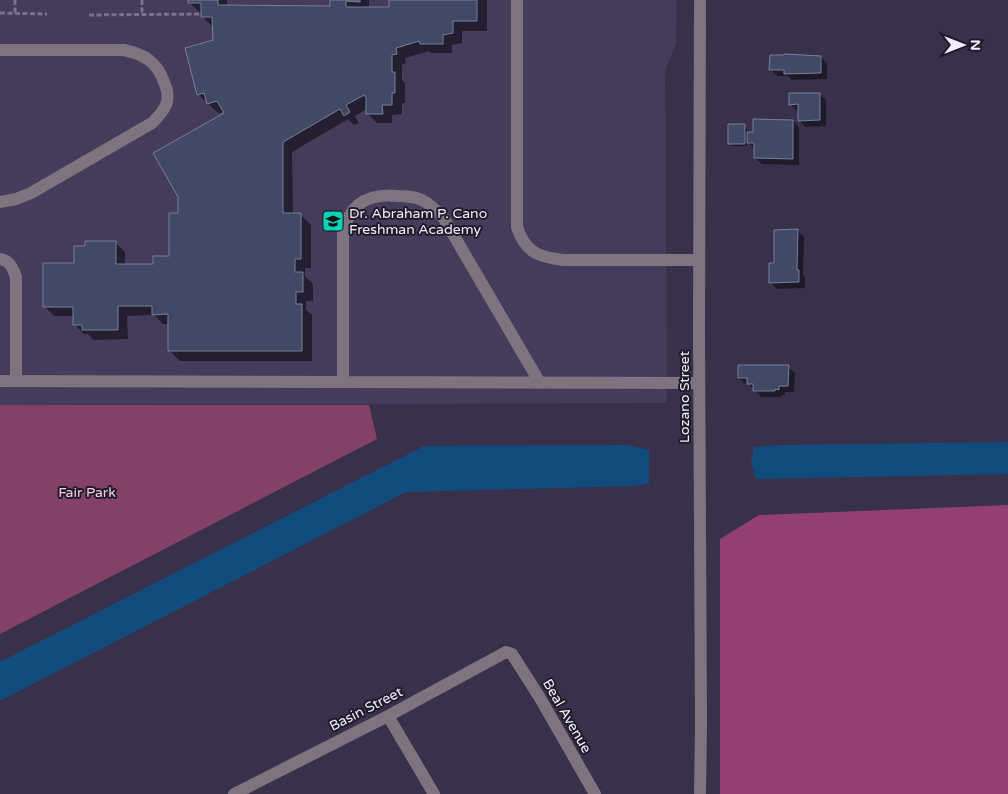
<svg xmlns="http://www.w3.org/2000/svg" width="1008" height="794" font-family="'Varela Round',sans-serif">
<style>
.built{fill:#453b5b}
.green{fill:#834168}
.forest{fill:#914071}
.water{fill:#124c7c}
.shadow{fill:#0007}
.building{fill:#424965;stroke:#777f9e}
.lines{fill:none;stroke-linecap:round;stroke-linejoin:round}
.path{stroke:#78728a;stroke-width:3;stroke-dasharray:5 2.5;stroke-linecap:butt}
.minor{stroke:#7e7480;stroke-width:12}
.labels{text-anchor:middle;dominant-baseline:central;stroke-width:4;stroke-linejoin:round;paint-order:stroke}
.poi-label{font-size:14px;fill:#f1edff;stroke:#1f1b28;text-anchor:start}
.street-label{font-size:14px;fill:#f1edff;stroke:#1f1b28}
.park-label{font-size:14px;fill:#fccde6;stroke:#1f1b28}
</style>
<rect width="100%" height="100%" fill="#39314c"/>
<path class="built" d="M0 0H677L676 43 666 69 665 75 667 403 0 405Z"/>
<path class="green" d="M0 405H369L377 439 0 634Z"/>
<path class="forest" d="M1008 505V794H720V539L759 515Z"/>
<path class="water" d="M1008 442V474L756 479 751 463 754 447 781 445Z
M627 445 649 450V483L635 486 406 492 0 701V662L424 446Z"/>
<path class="shadow" d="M189 0H227V6L332 7V0H369V8H390V0H487V31H462V43L452 45V53H431L429 51 405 58 406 63 402 65V80L405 83V103H402V114L392 115V123H377L368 114V108L355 116 359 123 354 125 348 119 292 152 293 215H301L311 225V268H305V276L313 284V301H306V310L312 315V361H180L170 351 169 324H163L154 315 127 316 128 339 93 340 88 334H84L74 324V316H54L44 306 75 264 115 242 125 252V265H154L171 257 179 215 226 114 225 112 218 113 199 95 215 41 213 27 203 17V12H199L189 2Z
M821 57 827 64V79L792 80 788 76H777L771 70Z
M819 94 826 100V126L805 127 799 120V110L797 111 790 104Z
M793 121 799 127V165L762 164 755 158V150L747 141V146H732L730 143 744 125 747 128V133H754Z
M797 230 804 237 803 275 805 278V288L777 289 770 282 775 264Z
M788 367 795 373 794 392H785V395H781V397H761L749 384H745L739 378Z"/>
<path class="building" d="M188 0H218V5L330 6V0H360V2L346 1V7H389V0H477V21H453V33L443 35V44H420L419 41 396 48 397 54 392 55V72H395V93H392V105H382L383 114H366V98L364 95 346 105 350 112 344 116 340 109 283 142V213H301V259H295V272H303V292H296V304H302V351H168V314L152 315V306H118V330H82V325H73V307H43V263H74V246H85V241H116V264H153V256H169V213H178V197L153 153 224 113 217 101 207 104 204 93 197 95 185 48 213 40 212 17H201V3H188Z
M784 54 821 56V73L784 74V70H769L770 55H784Z
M789 93H820V120L798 121V104L789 105Z
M753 119 793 120V159L754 158V143H747V132H753Z
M728 124H745V144H728Z
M798 229 797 270H799V282L769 283V263H774V230Z
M738 365H789L788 386H779V390L775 389V391H753V384H747V378H738Z"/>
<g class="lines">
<path class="path" d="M15 0V14
M142 0V15
M0 13 47 14
M89 15 201 14"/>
<path class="minor" d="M517 0V227C525 252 538 257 563 260H699
M0 50H124C144 54 157 62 164 82 167 89 169 98 166 105 163 112 157 118 152 123L31 193 16 199 0 202
M0 259C10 260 13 269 16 277V381
M0 381 699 383
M343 382V234C349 203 369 193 399 196 407 196 415 197 422 200 430 204 437 211 443 217L540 383
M388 716 434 794
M234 794 388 716 506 652 512 654 540 698 595 794
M700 794 701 723 699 333 700 0"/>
</g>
<defs>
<g id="school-square" transform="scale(1.125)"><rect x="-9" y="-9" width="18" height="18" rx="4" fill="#01d5b6" stroke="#1f1b28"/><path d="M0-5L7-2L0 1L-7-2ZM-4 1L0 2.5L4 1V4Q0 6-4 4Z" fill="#111"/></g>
</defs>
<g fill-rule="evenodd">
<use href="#school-square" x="333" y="221"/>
</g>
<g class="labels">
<g class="poi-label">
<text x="349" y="213">Dr. Abraham P. Cano<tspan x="349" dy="16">Freshman Academy</tspan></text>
</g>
<g class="street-label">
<text transform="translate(684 397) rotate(-90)">Lozano Street</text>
<text transform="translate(366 709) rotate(-27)">Basin Street</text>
<text transform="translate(567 716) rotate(60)">Beal Avenue</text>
</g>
<g class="park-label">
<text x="87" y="492">Fair Park</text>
</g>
</g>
<g transform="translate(963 45) rotate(90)" stroke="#1f1b28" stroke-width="4" paint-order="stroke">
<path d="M0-4L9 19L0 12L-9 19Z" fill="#f1edff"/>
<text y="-8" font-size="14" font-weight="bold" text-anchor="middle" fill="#f1edff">N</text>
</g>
</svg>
